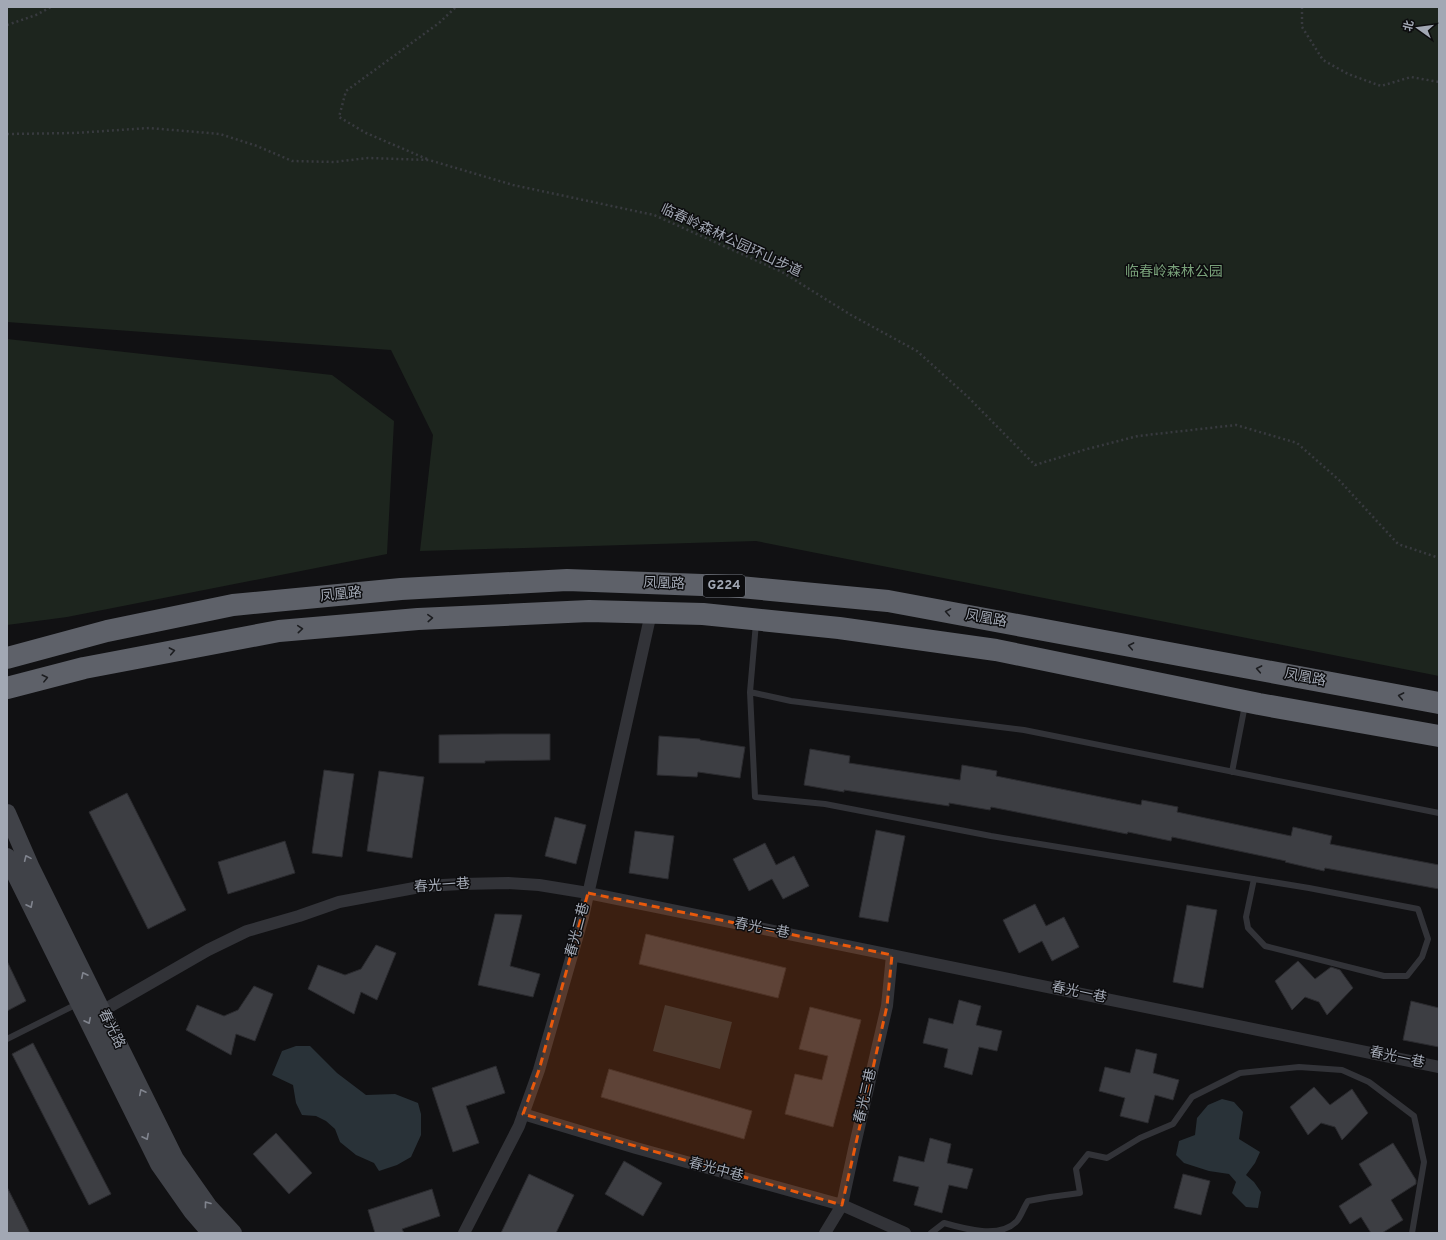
<svg xmlns="http://www.w3.org/2000/svg" width="1446" height="1240" font-family="Overpass,'Noto Sans SC',sans-serif">
<style>
.green{fill:#1d251e}
.water{fill:#293238}
.building{fill:#3d3e43;stroke:#2b2b2f}
.lines{fill:none;stroke-linecap:round;stroke-linejoin:round}
.path{stroke:#383a3f;stroke-width:2.5;stroke-dasharray:2 3;stroke-linecap:butt}
.lane{stroke:#323338;stroke-width:6}
.street{stroke:#323338;stroke-width:12}
.secondary{stroke:#404248;stroke-width:18}
.highway{stroke:#5e6169;stroke-width:22}
.oneway{stroke:#1c1d20}
.oneway2{stroke:#80848e}
.marked{fill:#e8590c;fill-opacity:0.2;stroke:#e8590c;stroke-width:3;stroke-dasharray:8 5;stroke-linejoin:round}
.labels{text-anchor:middle;dominant-baseline:central;stroke-width:3;stroke-linejoin:round;paint-order:stroke}
.shield{fill:#0c0c0e;stroke:#757982;stroke-width:1}
.shield-label{font-size:13px;font-weight:bold;fill:#a2a8b4}
.street-label{font-size:14px;fill:#a2a8b4;stroke:#0c0c0e}
.park-label{font-size:14px;fill:#78a079;stroke:#0c0c0e}
</style>
<rect width="100%" height="100%" fill="#111113"/>
<path class="green" d="M7 7H1439V676L756 541 420 551 433 435 391 350 7 322Z
M7 339 332 375 394 421 387 554 67 617 7 625Z"/>
<path class="water" d="M665 1005 732 1022 720 1069 653 1051Z
M296 1046H310L337 1073 366 1095 395 1094 418 1103 421 1114V1135L411 1157 397 1165 379 1171 374 1163 356 1155 340 1142 335 1129 326 1121 316 1116 302 1115 296 1103 293 1085 272 1075 282 1051Z
M1222 1099 1234 1102 1243 1112 1239 1139 1260 1152 1255 1163 1246 1175 1254 1182 1261 1192 1258 1208 1246 1207 1232 1193 1236 1182 1229 1174 1209 1171 1184 1163 1176 1155 1179 1141 1195 1135 1197 1118 1208 1105Z"/>
<path class="building" d="M501 734H550V760L485 761V763H439V735Z
M659 736 700 739V740L745 747 740 778 698 772 697 777 657 775Z
M810 749 850 756 849 763 960 780 962 765 997 771 996 776 1141 805 1142 800 1178 807 1177 812 1291 836 1293 827 1332 836 1330 844 1439 865V889L1325 868 1324 871 1285 862 1286 861 1172 837 1171 841 1128 832 1127 834 991 807 990 810 949 803V806L844 790V792L804 785Z
M324 770 354 774 342 857 312 853Z
M379 771 424 777 412 858 367 851Z
M127 793 186 910 148 929 89 812Z
M555 817 586 825 576 864 545 856Z
M876 830 905 836 888 922 859 917Z
M635 831 674 836 668 879 629 873Z
M285 841 295 873 228 894 218 862Z
M765 843 776 865 794 856 809 886 783 899 772 879 749 891 733 859Z
M1035 904 1046 926 1064 917 1079 947 1052 961 1042 941 1019 953 1003 920Z
M1187 905 1217 910 1203 988 1173 982Z
M495 914 522 915 510 966 540 974 533 997 478 985Z
M646 934 786 968 778 998 639 964Z
M376 945 396 953 377 1000 361 992 354 1014 308 989 318 965 345 975 361 969Z
M7 961 26 1001 7 1011Z
M1298 961 1315 979 1331 967 1340 970 1353 988 1327 1015 1319 1002 1305 997 1292 1010 1275 981Z
M254 986 273 994 255 1041 236 1034 231 1055 186 1030 197 1005 224 1016 238 1010Z
M959 1000 981 1006 976 1025 1002 1031 997 1051 979 1047 972 1075 944 1067 948 1049 923 1043 929 1018 953 1024Z
M1411 1001 1439 1008V1047L1403 1040Z
M810 1007 861 1020 833 1127 785 1114 795 1074 822 1080 828 1056 799 1049Z
M33 1043 111 1194 89 1205 12 1054Z
M1136 1049 1157 1054 1153 1073 1179 1080 1173 1100 1155 1095 1148 1123 1120 1116 1125 1098 1099 1091 1105 1067 1130 1073Z
M496 1066 505 1093 466 1106 479 1143 453 1152 432 1088Z
M609 1069 752 1111 744 1139 601 1097Z
M1314 1087 1330 1105 1352 1089 1368 1113 1342 1140 1335 1127 1321 1123 1308 1135 1290 1107Z
M276 1133 312 1173 289 1194 253 1154Z
M930 1138 951 1144 947 1163 973 1169 967 1189 949 1185 942 1213 914 1205 919 1187 893 1181 899 1156 924 1162Z
M1393 1143 1416 1180V1184L1391 1200 1403 1220 1382 1233H1371L1361 1217 1350 1224 1339 1206 1372 1185 1359 1164Z
M624 1161 662 1183 643 1216 605 1194Z
M529 1174 574 1195 556 1233H501Z
M1183 1174 1210 1181 1201 1215 1174 1208Z
M7 1187 30 1233H7Z
M432 1189 440 1216 402 1229 404 1233H375L368 1210Z"/>
<g class="lines">
<path class="path" d="M1302 7V27L1323 60 1348 74 1381 86 1411 77 1439 82
M7 25 36 15 51 7
M7 134 75 133 149 128 220 134 257 146 292 161 334 162 368 158 429 160 513 185 654 215 782 272 851 315 917 351 968 397 1035 465 1087 449 1138 436 1236 425 1297 443 1339 480 1398 544 1439 558
M427 159 366 133 339 117 346 91 439 23 456 7"/>
<path class="lane" d="M756 623 750 692 791 701 1024 730 1439 813
M750 692 755 797 825 804 991 836 1309 888 1418 909 1428 939 1422 957 1407 976H1384L1265 946 1248 928 1246 917 1254 879
M1232 772 1245 705
M7 1039 77 1004
M931 1233 944 1223C965 1229 1000 1239 1017 1221 1021 1216 1024 1207 1028 1201L1050 1197 1080 1193 1076 1169 1088 1154 1107 1158 1140 1138 1173 1124 1192 1097 1240 1073 1299 1067 1342 1070 1369 1082 1414 1116 1424 1162 1412 1233"/>
<path class="street" d="M102 1011 208 950 247 931 299 916 339 902 425 886 461 884 508 883 539 885 588 893 1439 1067
M523 1114 636 1148 842 1205 905 1233
M464 1233 519 1126 539 1070 583 917 651 613
M825 1233 842 1205 854 1149 887 1006 892 955"/>
<path class="secondary" d="M7 813 31 868 175 1159 208 1206 233 1233
M7 857 159 1164 192 1211 211 1233"/>
<path class="highway" d="M7 658 107 631 233 605 401 589 567 580 729 586 888 601 1439 703
M7 688 84 668 279 631 418 619 589 611 703 614 839 628 996 650 1259 704 1439 736"/>
</g>
<defs><path id="oneway-chevron" d="M-2-3.5L2.5 0L-2 3.5" fill="none" stroke-width="1.6" stroke-linecap="round" stroke-linejoin="round"/></defs>
<g class="oneway">
<use href="#oneway-chevron" transform="translate(948 612) rotate(-170)"/>
<use href="#oneway-chevron" transform="translate(430 618) rotate(-3)"/>
<use href="#oneway-chevron" transform="translate(300 629) rotate(-5)"/>
<use href="#oneway-chevron" transform="translate(1131 646) rotate(-169)"/>
<use href="#oneway-chevron" transform="translate(172 651) rotate(-11)"/>
<use href="#oneway-chevron" transform="translate(1259 669) rotate(-169)"/>
<use href="#oneway-chevron" transform="translate(45 678) rotate(-14)"/>
<use href="#oneway-chevron" transform="translate(1401 696) rotate(-169)"/>
</g>
<g class="oneway2">
<use href="#oneway-chevron" transform="translate(27 858) rotate(-114)"/>
<use href="#oneway-chevron" transform="translate(30 905) rotate(64)"/>
<use href="#oneway-chevron" transform="translate(84 975) rotate(-116)"/>
<use href="#oneway-chevron" transform="translate(88 1021) rotate(64)"/>
<use href="#oneway-chevron" transform="translate(142 1092) rotate(-117)"/>
<use href="#oneway-chevron" transform="translate(146 1137) rotate(63)"/>
<use href="#oneway-chevron" transform="translate(207 1204) rotate(-127)"/>
</g>
<path class="marked" d="M588 893 892 955 887 1006 842 1205 523 1114 539 1070Z"/>
<g class="labels">
<rect class="shield" x="703" y="575" width="42" height="22" rx="3"/>
<g class="shield-label">
<text x="724" y="586">G224</text>
</g>
<g class="street-label">
<text transform="translate(731 241) rotate(25)">临春岭森林公园环山步道</text>
<text transform="translate(664 584) rotate(2)">凤凰路</text>
<text transform="translate(341 595) rotate(-6)">凤凰路</text>
<text transform="translate(986 619) rotate(10)">凤凰路</text>
<text transform="translate(1305 678) rotate(11)">凤凰路</text>
<text transform="translate(442 886) rotate(-4)">春光一巷</text>
<text transform="translate(762 929) rotate(11)">春光一巷</text>
<text transform="translate(578 930) rotate(-75)">春光二巷</text>
<text transform="translate(1079 993) rotate(12)">春光一巷</text>
<text transform="translate(111 1029) rotate(64)">春光路</text>
<text transform="translate(1397 1058) rotate(12)">春光一巷</text>
<text transform="translate(866 1096) rotate(-77)">春光三巷</text>
<text transform="translate(716 1170) rotate(15)">春光中巷</text>
</g>
<g class="park-label">
<text x="1174" y="272">临春岭森林公园</text>
</g>
</g>
<rect width="1446" height="1240" fill="none" stroke="#a2a8b4" stroke-width="16"/>
<g transform="translate(1418 28) rotate(284)" stroke="#0c0c0e" stroke-width="3" paint-order="stroke">
<path d="M0-3L7 15L0 10L-7 15Z" fill="#a2a8b4"/>
<text y="-6" font-size="11" font-weight="bold" text-anchor="middle" fill="#a2a8b4">北</text>
</g>
</svg>
